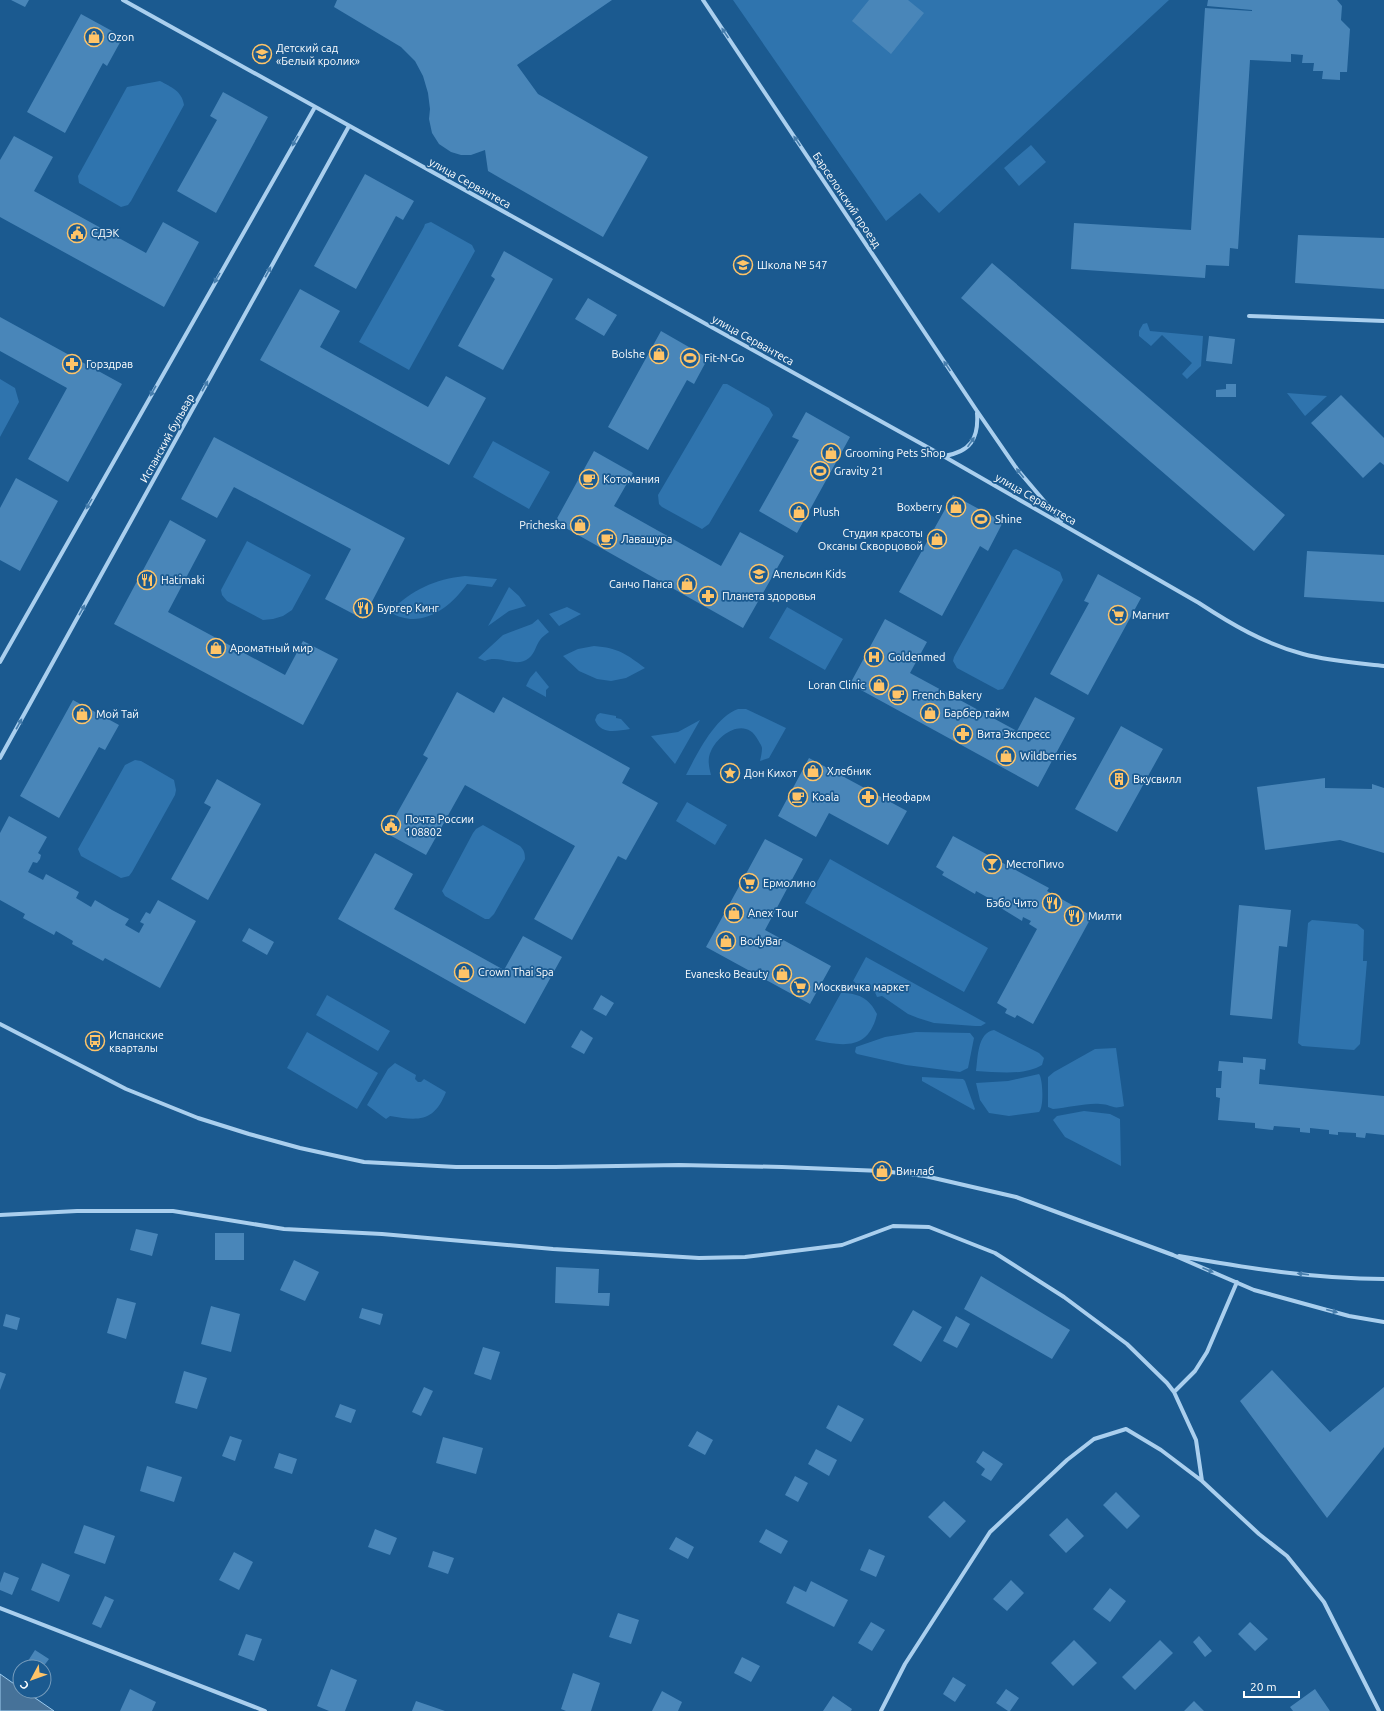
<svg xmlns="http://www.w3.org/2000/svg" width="1384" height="1711" font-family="Ubuntu,sans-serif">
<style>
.green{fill:#2f74ae}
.water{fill:#467299;stroke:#9dccf0}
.building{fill:#4986b9}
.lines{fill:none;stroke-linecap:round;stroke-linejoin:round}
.street{stroke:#aacfee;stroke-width:4}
.oneway{fill:#467dac}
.labels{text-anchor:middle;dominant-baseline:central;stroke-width:3.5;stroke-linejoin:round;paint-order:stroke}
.poi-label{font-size:11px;fill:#fff;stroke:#1b5a90;text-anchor:start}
.street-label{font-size:11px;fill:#fff;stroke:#1b5a90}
</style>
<rect width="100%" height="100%" fill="#1b5a90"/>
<path class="green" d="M733 0H1169L939 213 920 193 886 221Z
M160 81C171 87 182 91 184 105L131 201 128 205 121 207 79 183 78 176 127 87Z
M1031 145 1046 162 1019 186 1004 168Z
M431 222 472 245 475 251 409 370 359 342 424 227 425 224Z
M1147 323 1150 331 1203 336 1201 366 1187 379 1182 374 1192 363 1162 335 1151 346 1139 336V331L1143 324Z
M0 379 15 388 19 402 0 437Z
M723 384H727L769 408 773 415 709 524 702 529 662 507 659 504 658 495Z
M1287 393 1327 396 1305 416Z
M493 441 550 472 529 509 473 477Z
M247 541 311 575 292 610 283 616 273 619 263 620 227 601 222 595 221 590Z
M1016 549 1060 572 1063 580 1005 686 1003 689 998 690 957 668 953 661 954 657 1013 550Z
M465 576 497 579 492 587 467 584C450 608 420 631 390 612 411 590 435 579 465 576Z
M509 587 519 596 526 606 509 611 488 626Z
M567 607 581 614 559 626 549 614Z
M787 607 843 639 825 670 769 638Z
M538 619 549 632C546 634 542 637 540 640 536 645 535 653 529 658 516 669 499 654 485 661L478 658 503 635 532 624Z
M594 646C619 648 626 654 645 668L626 678 611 681 597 679 579 671 563 656 578 649Z
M536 671 549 687 546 690V697L526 686 530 678Z
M738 709H746L786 728 769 758 760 761C761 757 762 752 762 748 762 746 759 742 758 740 746 716 719 733 711 751 707 759 709 767 711 775H686C697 754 715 717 738 709Z
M600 713 616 716V718L621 719 630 729C616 731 601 735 595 720L597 715Z
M700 720 675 764 651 736 678 732Z
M135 760 141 761 174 780 176 790 175 795 132 872 129 876 121 878 81 856 78 849 125 765Z
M687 802 727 825 715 845 676 821Z
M483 825 520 846C524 850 525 853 525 859L494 914 489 919H485L445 896 442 891 473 833 476 829Z
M830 859 988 948 964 992 805 903Z
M1312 920 1357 924 1364 930 1363 961H1367L1360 1044 1354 1050 1302 1046 1298 1043 1308 923Z
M866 957 986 1023 981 1026H975L934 1023 918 1018 908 1014 882 996 877 997 874 990 862 988 853 981Z
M841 993C858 993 869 998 877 1014 869 1049 845 1047 815 1040Z
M327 995 390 1031 378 1051 316 1015Z
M994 1030 1039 1053 1044 1058 1042 1065C1024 1076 997 1072 976 1071 978 1058 977 1033 994 1030Z
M307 1032 378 1073 357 1109 287 1068Z
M916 1032 970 1033 974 1038 968 1068 960 1072 906 1065 857 1054 855 1052 856 1047 885 1037Z
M1116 1048 1124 1106C1112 1110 1111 1104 1100 1104 1085 1103 1068 1108 1053 1109L1048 1107V1077L1054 1072 1095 1049Z
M395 1063 416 1075 415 1079 418 1082H421L424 1079 446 1092C434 1122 419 1121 390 1116L386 1119 367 1105 388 1069Z
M1039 1074C1043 1079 1044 1108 1039 1112L1009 1116 989 1113 980 1100 976 1083 1008 1081Z
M922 1077 963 1079 965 1081 975 1109 974 1110 922 1081Z
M1084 1111 1110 1114 1120 1119 1121 1166 1065 1137 1053 1120 1057 1116Z"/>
<path class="water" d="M0 1674 20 1688V1691H25L54 1711H0Z"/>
<path class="building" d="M11 0H29L25 7Z
M337 0H612L517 65 538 94 648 157 603 237 488 171 485 150 471 155H461L451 152 439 144 432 133 429 119 430 109 428 93 423 76 415 61 401 47 334 7Z
M869 0H908L924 13 891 54 852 21Z
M1208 0H1337L1342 6 1341 20 1350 29 1347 72H1340V80L1322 79 1323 71H1313L1314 63H1302L1303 55 1291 54V62L1250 60 1238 249 1230 248 1229 266 1206 265 1205 278 1071 269 1074 223 1191 230 1205 8 1252 11V10L1207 6Z
M81 14 123 37 107 66 103 63 65 133 27 112Z
M223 92 268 117 216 213 177 191 217 120 210 116Z
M14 136 53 157 34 191 146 253 163 222 199 242 164 307 0 217V160Z
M365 174 414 201 403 220 396 216 356 289 314 266Z
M1298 235 1384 238V289L1295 283Z
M504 251 553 279 503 370 458 346 495 279 491 276Z
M992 263 1285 515 1254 551 961 298Z
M300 289 340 311 320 347 428 407 446 376 486 398 449 465 260 360Z
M588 298 617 315 604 336 575 319Z
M0 317 122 384 68 482 28 459 67 388 0 351Z
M661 331 708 358 694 384 687 380 648 450 608 427Z
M1209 336 1235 339 1232 364 1206 361Z
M1226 384H1236V397H1216V390L1226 389Z
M1341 395 1384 438V465L1380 462 1363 478 1311 423Z
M806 412 850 437 797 533 759 511 799 440 792 437Z
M214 437 405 538 363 619 325 599 351 549 234 487 217 518 181 499Z
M594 451 633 473 614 506 721 566 740 532 784 556 743 628 555 522Z
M16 478 58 501 20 571 0 560V508Z
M953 495 1003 522 988 551 980 546 942 616 899 592Z
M170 520 206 540 168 612 285 675 303 641 338 659 303 725 114 624Z
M1307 551 1384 555V602L1304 597Z
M1098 574 1141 598 1088 695 1050 674 1089 603 1084 601Z
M885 619 927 642 910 673 1017 731 1035 697 1075 718 1038 787 850 684Z
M457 692 494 713 503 697 630 768 622 783 658 803 626 860 618 856 572 940 534 919 575 846 465 785 426 855 386 833 428 758 423 755Z
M73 700 119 725 105 750 99 747 59 818 20 796Z
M1121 726 1163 749 1117 832 1075 809Z
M809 758 907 811 888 845 829 813 816 837 778 816Z
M1325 778V788L1372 789V784L1384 788V853L1340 840 1265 850 1257 787Z
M217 779 261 804 208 900 171 879 211 807 204 803Z
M9 816 47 837 38 853 41 855 40 859 37 863 33 862 28 872 43 880 46 874 79 892 76 898 91 907 95 900 112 910 129 919 125 925 139 933 144 924 140 922 146 912 150 914 158 900 196 921 160 988 105 958 103 961 72 944 73 941 56 931 54 935 23 918 25 914 0 900V833Z
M953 836 1049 888 1047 891 1092 916 1033 1024 1017 1015 1015 1018 1005 1013 1007 1009 997 1003 1037 929 1029 924 1031 921 1023 917 1022 921 991 902 992 900 976 891 975 894 942 875 944 872 936 867Z
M765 839 803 859 765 930 831 966 810 1004 706 947Z
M375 853 413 874 394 909 423 925 504 970 523 936 562 957 525 1024 338 919Z
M1239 905 1291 910 1287 947 1279 946 1272 1019 1230 1015Z
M249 928 274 942 267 955 242 941Z
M601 995 614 1003 606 1016 593 1009Z
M581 1030 593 1038 584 1054 571 1047Z
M1243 1057 1266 1059 1265 1070 1260 1069 1259 1084 1384 1096V1135L1366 1133 1365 1138 1356 1137V1133L1338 1132V1135L1329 1134V1130L1310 1128V1133L1300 1132V1128L1274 1126 1273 1130 1255 1128V1123L1218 1120 1220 1098 1216 1097V1088H1221L1222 1071H1218L1219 1061 1243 1063Z
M136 1229 158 1234 152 1256 130 1250Z
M215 1233H244V1260H215Z
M294 1260 319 1272 305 1301 280 1290Z
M556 1267 599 1269 598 1293H610L609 1306 555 1303Z
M981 1276 1070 1330 1052 1359 964 1309Z
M117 1298 136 1303 126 1339 107 1333Z
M211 1306 240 1314 231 1352 201 1344Z
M362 1308 383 1314 380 1325 359 1318Z
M913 1310 942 1327 921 1362 893 1345Z
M6 1314 20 1318 17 1330 3 1326Z
M956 1316 970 1324 957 1348 943 1341Z
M483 1347 500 1352 491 1380 474 1374Z
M1272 1370 1330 1432 1384 1387V1447L1327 1518 1240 1401Z
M184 1371 207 1378 197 1409 175 1403Z
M0 1372 6 1374 0 1390Z
M424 1387 433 1391 421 1416 412 1412Z
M340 1404 356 1410 351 1423 335 1417Z
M838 1405 864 1419 851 1442 826 1428Z
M697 1431 713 1440 705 1455 688 1446Z
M230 1436 242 1440 235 1461 222 1456Z
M443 1437 483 1448 476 1474 436 1463Z
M816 1449 837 1460 829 1476 808 1464Z
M983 1451 1003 1464 991 1481 981 1475 985 1469 976 1462Z
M279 1453 297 1459 292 1474 274 1468Z
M147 1466 182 1477 174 1502 140 1491Z
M795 1476 808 1483 798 1502 785 1495Z
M1116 1492 1140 1516 1127 1529 1103 1505Z
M944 1501 966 1521 950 1538 928 1517Z
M1067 1518 1084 1536 1066 1553 1049 1535Z
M84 1525 115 1536 105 1564 74 1553Z
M375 1529 397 1538 390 1555 368 1547Z
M766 1529 788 1541 781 1554 759 1542Z
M676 1537 694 1547 688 1559 669 1549Z
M869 1549 885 1556 876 1577 860 1570Z
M433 1551 454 1558 448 1574 428 1567Z
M234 1552 253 1562 239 1590 219 1580Z
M42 1563 70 1575 59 1602 31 1590Z
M4 1572 19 1578 12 1595 0 1590V1583Z
M1011 1580 1024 1593 1007 1611 993 1599Z
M811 1581 848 1600 834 1627 786 1603 794 1586 806 1592Z
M1110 1588 1126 1601 1110 1622 1093 1609Z
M105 1596 114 1600 101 1628 92 1624Z
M618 1613 639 1620 631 1644 609 1637Z
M871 1622 885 1630 872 1651 858 1643Z
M1250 1622 1268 1639 1255 1651 1238 1634Z
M246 1634 262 1639 254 1661 238 1655Z
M1199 1636 1212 1651 1205 1657 1193 1642Z
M1074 1640 1097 1663 1073 1686 1051 1663Z
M1160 1640 1173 1653 1135 1690 1122 1677Z
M35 1650 49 1659 43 1667H37L28 1661Z
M742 1657 760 1666 751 1682 734 1673Z
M331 1669 357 1680 345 1711H329L317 1706Z
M573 1673 600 1683 591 1711H566L561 1709Z
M953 1677 966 1685 955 1702 943 1694Z
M130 1689 156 1702 152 1711H120Z
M1006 1689 1019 1698 1010 1711H1008L996 1703Z
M1315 1689 1330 1711H1293L1290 1707Z
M662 1691 682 1702 678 1711H652Z
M833 1696 852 1709 851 1711H823Z
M416 1701 445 1711H412Z
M1194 1701 1204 1711H1184Z"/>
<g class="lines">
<path class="street" d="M123 0 938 453 1199 603C1231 624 1265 644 1303 654 1329 661 1357 663 1384 666
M703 0 977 411 1017 469 1061 521
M1249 316 1384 321
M944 456C970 452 979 439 977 413
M0 662 315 107
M0 758 349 126
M0 1024 126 1089 198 1118 249 1134 300 1148 364 1162 456 1167H555L679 1165 782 1167 882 1171 925 1176 1016 1197 1173 1255 1254 1290 1349 1316 1384 1322
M0 1215 77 1211H173L284 1229 382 1234 553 1249 699 1258 745 1257 842 1245 893 1226 929 1227 995 1253 1064 1297 1127 1344 1167 1383 1174 1392 1196 1440 1202 1481
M1179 1256C1247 1268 1315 1279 1384 1279
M1174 1392 1195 1371 1207 1352 1237 1282
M0 1608 265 1711
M881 1711 905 1664 990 1532 1067 1460 1094 1439 1126 1429 1161 1450 1202 1481 1259 1534 1287 1556 1324 1602 1379 1711"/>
</g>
<defs><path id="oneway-solid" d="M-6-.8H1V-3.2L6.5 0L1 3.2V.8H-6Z"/></defs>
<g class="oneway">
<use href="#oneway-solid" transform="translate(725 33) rotate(-124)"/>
<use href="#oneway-solid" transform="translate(295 141) rotate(120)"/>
<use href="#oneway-solid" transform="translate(797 141) rotate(-124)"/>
<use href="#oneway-solid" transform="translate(268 272) rotate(-61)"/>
<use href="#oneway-solid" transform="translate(217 278) rotate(120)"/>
<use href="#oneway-solid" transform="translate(947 366) rotate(-124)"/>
<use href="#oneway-solid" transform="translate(205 386) rotate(-61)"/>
<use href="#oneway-solid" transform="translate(153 391) rotate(119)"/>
<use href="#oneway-solid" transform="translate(971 442) rotate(-55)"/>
<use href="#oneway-solid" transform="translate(1020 473) rotate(-129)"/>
<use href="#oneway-solid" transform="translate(89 504) rotate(120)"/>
<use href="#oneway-solid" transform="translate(82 610) rotate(-61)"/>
<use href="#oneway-solid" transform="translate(19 724) rotate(-61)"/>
<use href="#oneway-solid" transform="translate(1208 1270) rotate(23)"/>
<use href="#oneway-solid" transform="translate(1303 1274) rotate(-173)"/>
<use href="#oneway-solid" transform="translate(1332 1311) rotate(15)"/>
</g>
<defs>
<g id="shop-ring" transform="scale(1)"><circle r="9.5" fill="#1b5a90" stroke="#ffc468" stroke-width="1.5"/><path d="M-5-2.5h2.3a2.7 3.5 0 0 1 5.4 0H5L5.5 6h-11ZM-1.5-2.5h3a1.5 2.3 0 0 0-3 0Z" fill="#ffc468"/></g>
<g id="school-ring" transform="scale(1)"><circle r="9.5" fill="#1b5a90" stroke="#ffc468" stroke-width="1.5"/><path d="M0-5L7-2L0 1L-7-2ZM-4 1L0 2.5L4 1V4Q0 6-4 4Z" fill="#ffc468"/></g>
<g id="civic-ring" transform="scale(1)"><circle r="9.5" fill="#1b5a90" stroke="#ffc468" stroke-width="1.5"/><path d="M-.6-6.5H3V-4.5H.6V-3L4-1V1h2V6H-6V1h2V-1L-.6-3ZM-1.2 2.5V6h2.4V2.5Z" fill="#ffc468"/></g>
<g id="stadium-ring" transform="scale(1)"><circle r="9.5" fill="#1b5a90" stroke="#ffc468" stroke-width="1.5"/><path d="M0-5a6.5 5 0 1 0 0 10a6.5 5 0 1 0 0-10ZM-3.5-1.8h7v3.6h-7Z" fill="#ffc468"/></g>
<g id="pharmacy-ring" transform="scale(1)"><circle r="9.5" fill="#1b5a90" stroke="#ffc468" stroke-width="1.5"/><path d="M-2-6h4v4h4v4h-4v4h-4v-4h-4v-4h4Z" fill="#ffc468"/></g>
<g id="cafe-ring" transform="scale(1)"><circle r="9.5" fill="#1b5a90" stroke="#ffc468" stroke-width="1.5"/><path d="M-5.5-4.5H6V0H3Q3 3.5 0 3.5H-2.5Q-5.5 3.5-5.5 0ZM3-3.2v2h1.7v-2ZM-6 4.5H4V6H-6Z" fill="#ffc468"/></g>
<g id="restaurant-ring" transform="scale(1)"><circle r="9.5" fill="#1b5a90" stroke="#ffc468" stroke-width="1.5"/><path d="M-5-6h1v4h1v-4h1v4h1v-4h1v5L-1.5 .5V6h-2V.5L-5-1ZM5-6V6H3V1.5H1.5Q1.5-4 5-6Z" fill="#ffc468"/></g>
<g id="supermarket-ring" transform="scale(1)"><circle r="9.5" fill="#1b5a90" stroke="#ffc468" stroke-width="1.5"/><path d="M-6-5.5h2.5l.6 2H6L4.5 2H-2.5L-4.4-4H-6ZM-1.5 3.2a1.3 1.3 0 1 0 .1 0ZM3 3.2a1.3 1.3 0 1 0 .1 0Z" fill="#ffc468"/></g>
<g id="hospital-ring" transform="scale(1)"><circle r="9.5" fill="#1b5a90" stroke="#ffc468" stroke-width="1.5"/><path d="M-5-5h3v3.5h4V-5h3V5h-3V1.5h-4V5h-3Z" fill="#ffc468"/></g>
<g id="sight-ring" transform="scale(1)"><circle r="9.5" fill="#1b5a90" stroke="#ffc468" stroke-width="1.5"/><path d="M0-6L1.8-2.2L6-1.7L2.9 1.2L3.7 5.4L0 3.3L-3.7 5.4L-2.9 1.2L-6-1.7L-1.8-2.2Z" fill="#ffc468"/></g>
<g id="building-ring" transform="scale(1)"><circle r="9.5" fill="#1b5a90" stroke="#ffc468" stroke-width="1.5"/><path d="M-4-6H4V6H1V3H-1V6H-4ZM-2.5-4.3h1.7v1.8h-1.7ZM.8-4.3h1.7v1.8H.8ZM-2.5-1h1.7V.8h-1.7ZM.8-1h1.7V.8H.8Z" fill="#ffc468"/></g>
<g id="bar-ring" transform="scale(1)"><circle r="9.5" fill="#1b5a90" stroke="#ffc468" stroke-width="1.5"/><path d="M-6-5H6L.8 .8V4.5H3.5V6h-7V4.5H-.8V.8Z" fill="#ffc468"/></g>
<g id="bus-ring" transform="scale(1)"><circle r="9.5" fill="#1b5a90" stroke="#ffc468" stroke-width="1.5"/><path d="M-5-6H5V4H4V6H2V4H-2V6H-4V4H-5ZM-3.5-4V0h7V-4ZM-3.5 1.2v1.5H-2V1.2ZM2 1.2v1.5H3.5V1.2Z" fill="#ffc468"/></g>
</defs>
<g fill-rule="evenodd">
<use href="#shop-ring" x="94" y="37"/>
<use href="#school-ring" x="262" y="54"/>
<use href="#civic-ring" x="77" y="233"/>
<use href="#school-ring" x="743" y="265"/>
<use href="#shop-ring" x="659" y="354"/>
<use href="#stadium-ring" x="690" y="358"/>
<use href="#pharmacy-ring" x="72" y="364"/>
<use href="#shop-ring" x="831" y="453"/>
<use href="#stadium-ring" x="820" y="471"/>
<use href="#cafe-ring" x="589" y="479"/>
<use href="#shop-ring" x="956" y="507"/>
<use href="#shop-ring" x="799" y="512"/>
<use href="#stadium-ring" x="981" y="519"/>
<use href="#shop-ring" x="580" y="525"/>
<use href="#cafe-ring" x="607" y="539"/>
<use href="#shop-ring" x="937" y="539"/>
<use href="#school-ring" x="759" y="574"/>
<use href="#restaurant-ring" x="147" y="580"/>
<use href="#shop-ring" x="687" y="584"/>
<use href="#pharmacy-ring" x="708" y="596"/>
<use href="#restaurant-ring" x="363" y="608"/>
<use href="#supermarket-ring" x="1118" y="615"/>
<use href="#shop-ring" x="216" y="648"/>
<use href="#hospital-ring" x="874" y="657"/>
<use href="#shop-ring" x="879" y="685"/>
<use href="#cafe-ring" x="898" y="695"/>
<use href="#shop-ring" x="930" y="713"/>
<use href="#shop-ring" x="82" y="714"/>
<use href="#pharmacy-ring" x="963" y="734"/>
<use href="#shop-ring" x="1006" y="756"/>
<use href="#shop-ring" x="813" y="771"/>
<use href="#sight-ring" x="730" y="773"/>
<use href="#building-ring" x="1119" y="779"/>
<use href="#cafe-ring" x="798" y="797"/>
<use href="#pharmacy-ring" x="868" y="797"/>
<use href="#civic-ring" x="391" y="825"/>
<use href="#bar-ring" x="992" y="864"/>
<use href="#supermarket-ring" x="749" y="883"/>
<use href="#restaurant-ring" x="1052" y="903"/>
<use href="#shop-ring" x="734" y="913"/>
<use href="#restaurant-ring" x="1074" y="916"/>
<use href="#shop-ring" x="726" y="941"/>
<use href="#shop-ring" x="464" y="972"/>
<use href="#shop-ring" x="782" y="974"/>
<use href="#supermarket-ring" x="800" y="987"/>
<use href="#bus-ring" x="95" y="1041"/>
<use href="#shop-ring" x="882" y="1171"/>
</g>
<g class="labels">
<g class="poi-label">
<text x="108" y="37">Ozon</text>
<text x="276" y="48">Детский сад<tspan x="276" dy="13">«Белый кролик»</tspan></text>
<text x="91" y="233">СДЭК</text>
<text x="757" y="265">Школа № 547</text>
<text x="645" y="354" text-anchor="end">Bolshe</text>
<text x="704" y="358">Fit-N-Go</text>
<text x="86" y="364">Горздрав</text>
<text x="845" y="453">Grooming Pets Shop</text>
<text x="834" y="471">Gravity 21</text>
<text x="603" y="479">Котомания</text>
<text x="942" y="507" text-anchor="end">Boxberry</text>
<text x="813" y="512">Plush</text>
<text x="995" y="519">Shine</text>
<text x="566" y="525" text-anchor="end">Pricheska</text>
<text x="923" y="533" text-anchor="end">Студия красоты<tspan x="923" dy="13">Оксаны Скворцовой</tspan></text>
<text x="621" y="539">Лавашура</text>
<text x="773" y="574">Апельсин Kids</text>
<text x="161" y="580">Hatimaki</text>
<text x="673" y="584" text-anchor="end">Санчо Панса</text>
<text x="722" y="596">Планета здоровья</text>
<text x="377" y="608">Бургер Кинг</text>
<text x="1132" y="615">Магнит</text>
<text x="230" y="648">Ароматный мир</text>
<text x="888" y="657">Goldenmed</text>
<text x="865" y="685" text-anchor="end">Loran Clinic</text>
<text x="912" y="695">French Bakery</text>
<text x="944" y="713">Барбер тайм</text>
<text x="96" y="714">Мой Тай</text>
<text x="977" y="734">Вита Экспресс</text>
<text x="1020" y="756">Wildberries</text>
<text x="827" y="771">Хлебник</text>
<text x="744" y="773">Дон Кихот</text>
<text x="1133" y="779">Вкусвилл</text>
<text x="812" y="797">Koala</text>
<text x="882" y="797">Неофарм</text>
<text x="405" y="819">Почта России<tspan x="405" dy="13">108802</tspan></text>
<text x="1006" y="864">МестоПиvо</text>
<text x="763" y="883">Ермолино</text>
<text x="1038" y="903" text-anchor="end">Бэбо Чито</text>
<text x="748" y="913">Anex Tour</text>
<text x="1088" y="916">Милти</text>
<text x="740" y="941">BodyBar</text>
<text x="478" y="972">Crown Thai Spa</text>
<text x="768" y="974" text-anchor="end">Evanesko Beauty</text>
<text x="814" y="987">Москвичка маркет</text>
<text x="109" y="1035">Испанские<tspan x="109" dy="13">кварталы</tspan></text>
<text x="896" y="1171">Винлаб</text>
</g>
<g class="street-label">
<text transform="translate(470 183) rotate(29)">улица Сервантеса</text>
<text transform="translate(847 200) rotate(56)">Барселонский проезд</text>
<text transform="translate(753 340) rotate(29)">улица Сервантеса</text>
<text transform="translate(167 438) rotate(-61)">Испанский бульвар</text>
<text transform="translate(1036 499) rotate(30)">улица Сервантеса</text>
</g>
</g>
<g transform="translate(32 1679) rotate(229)"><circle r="19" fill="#1b5a90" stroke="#769cbc"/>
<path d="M0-3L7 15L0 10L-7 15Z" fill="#ffc468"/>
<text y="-6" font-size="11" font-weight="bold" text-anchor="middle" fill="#ffffff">С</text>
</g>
<path d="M1244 1691v6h55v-6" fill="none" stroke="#ffffff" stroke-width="2"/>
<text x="1250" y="1691" font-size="12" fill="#ffffff" stroke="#1b5a90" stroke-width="3" paint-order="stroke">20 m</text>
</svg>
